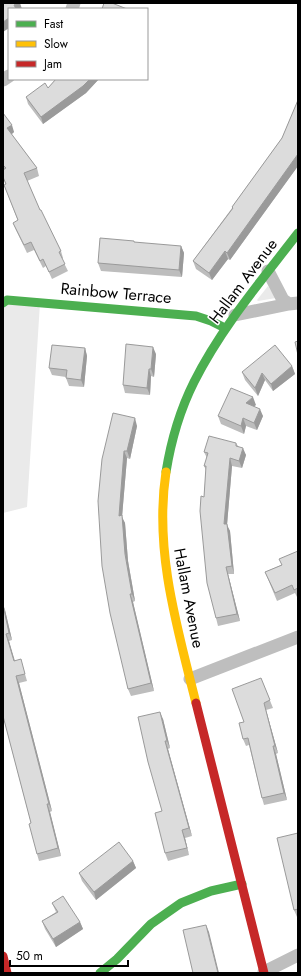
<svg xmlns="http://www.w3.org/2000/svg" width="301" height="976" font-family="Jost,sans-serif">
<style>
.green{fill:#eaeaea}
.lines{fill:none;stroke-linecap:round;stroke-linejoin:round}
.street{stroke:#bebebe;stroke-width:13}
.fast{stroke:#4caf50;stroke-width:9}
.slow{stroke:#ffc107;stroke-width:9}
.jam{stroke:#c62828;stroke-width:9}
.wall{fill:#bdbdbd}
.shaded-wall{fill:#9a9a9a}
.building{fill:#dcdcdc;stroke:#9a9a9a}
.labels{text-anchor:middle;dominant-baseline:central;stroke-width:3;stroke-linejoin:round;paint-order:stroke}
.street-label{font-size:16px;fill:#000;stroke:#fff}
</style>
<rect width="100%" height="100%" fill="#fff"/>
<path class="green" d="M268 286 276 298 258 301 257 300Z
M3 303H40L27 507 3 513Z"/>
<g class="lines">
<path class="street" d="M72 9 74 3
M3 80 9 76
M268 271 283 300 289 304
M235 315 289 304 298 303
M190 679 298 637
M264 972 298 955"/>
<path class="fast" d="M3 303 7 300 196 316 211 321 225 328
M166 472C171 441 180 410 194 382 221 328 261 281 298 233
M100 973 117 959 151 924 181 903 211 891 242 884"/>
<path class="slow" d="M166 472C154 550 177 627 196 703"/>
<path class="jam" d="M196 703 264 973
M3 956 7 973"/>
</g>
<path class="wall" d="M56 79H99L86 93 43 124 28 104 26 97 48 88Z
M298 100V166L230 260 228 259 212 280 196 269 193 261 232 208V207L282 138Z
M3 113 14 132 11 134 37 168 39 176 27 181 40 210 61 251 63 258 62 259 68 271 52 279 46 266 43 268 34 250 27 253 16 230 13 223 18 221 4 185H6L3 178V170L4 169 3 168Z
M181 246 184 253 182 277 101 271 98 263Z
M85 348 87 356 84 387 69 386 66 378V377L52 375 49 368Z
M156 354 154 377 151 376 150 395 125 393 123 385Z
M292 366 295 374 273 391 265 380 258 396 245 380 242 372Z
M256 405 254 406 263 416 257 430 246 426 244 434 221 424 218 416Z
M113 413 137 426 130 459 127 458 122 517 125 523 128 561 135 601 133 602 154 691 131 696 128 689Z
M236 443 238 446 246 455 242 468 232 466 227 525 230 531 234 574H228L240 621 218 626 216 618 204 497 206 470 204 466 207 458 204 452Z
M298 552V597H297L295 593 277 601 265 572 281 565Z
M5 610 12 640 9 641 14 661 23 667 27 681 19 683 52 811 50 812 61 856 39 861 37 854 31 823 3 716Z
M261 678 273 708 266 710 278 753 276 754 287 800 264 805 262 798 249 745 246 746 243 739Z
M163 719 170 748 168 749 192 836 185 838 189 855 168 861 165 853 162 811Z
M298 833V917H297L294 910Z
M133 861 136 868 96 900 82 881 79 873Z
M52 903 80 922 83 929 56 947 45 929 42 921 56 912Z"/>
<path class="shaded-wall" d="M17 3H20L22 9H15L14 5Z
M9 18V28L3 32V22Z
M90 79H99L86 93 43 124 41 117Z
M12 125 14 132 10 136 7 128Z
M298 154V166L230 260 227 253Z
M181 246 184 253 182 277 179 270Z
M225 251 228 259 212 280 209 273Z
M153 347 156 354 154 377 151 369Z
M85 348 87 356 84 387 81 380Z
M292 366 295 374 273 391 271 384Z
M149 369 151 376 150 395 147 388Z
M262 373 265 380 258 396 255 388Z
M253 397 256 405 249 410 246 403Z
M260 409 263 416 257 430 254 423Z
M135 418 137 426 130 459 127 451Z
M243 418 246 426 244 434 241 426Z
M243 448 246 455 242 468 239 461Z
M124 451 127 458 122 517 125 523 128 561 135 601 132 594 119 516Z
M230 458 232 466 227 525 230 531 234 574 232 566 224 524Z
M226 567 228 574 240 621 237 614Z
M130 594 133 602 154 691 151 683Z
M3 604 5 610 12 640 9 633Z
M6 634 9 641 17 668 14 661Z
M16 676 19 683 52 811 49 804Z
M264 703 266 710 278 753 275 746Z
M160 712 163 719 170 748 167 741Z
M165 741 168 749 192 836 189 828Z
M273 746 276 754 287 800 284 793Z
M47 804 50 812 61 856 58 848Z
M182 830 185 838 189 855 187 848Z
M133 861 136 868 96 900 94 892Z
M80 922 83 929 56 947 53 939Z
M206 925 209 932 219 973H218Z"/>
<path class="building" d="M3 3H17L14 5 16 9H9V18L3 22Z
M104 3H112L127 9H102Z
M56 79H90L83 86 41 117 26 97 45 83 48 88Z
M298 100V154L227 253 225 251 209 273 193 261 233 208 232 207 282 138Z
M3 113 12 125 7 128 37 168 24 173 40 210H41L61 251 59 252 65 264 49 272 43 259 40 261 31 242 24 245 13 223 18 220 4 185 6 184 3 177V170L6 168 3 165Z
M100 238 134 241V242L181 246 179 270 98 263Z
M298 341V355L295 342Z
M126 344 153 347 151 369H149L147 388 123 385Z
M52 345 85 348 81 380 66 378 67 370 49 368Z
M275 345 292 366 271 384 262 373 255 388 242 372Z
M231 388 253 397 246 403 260 409 254 423 243 418 241 426 218 416Z
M113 413 135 418 127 451H124L119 516 122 515 125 554 132 594H130L151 683 128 689 110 613 102 566 98 501 102 459Z
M209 436 236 443V446L243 448 239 461 230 458 224 524H227L232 566 226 567 237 614 216 618 207 583 200 511 201 496 204 497 206 466H204L208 453 204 452Z
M298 551V588L294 590 292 585 275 593 265 572 282 565 279 559Z
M3 605 9 633 6 634 14 661 21 659 25 674 16 676 49 804H47L58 848 37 854 29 824 31 823 3 716Z
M261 678 270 700 264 703 275 746H273L284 793 262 798 248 738 243 739 239 723 244 722 232 689Z
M160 712 167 741H165L189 828 182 830 187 848 165 853 155 813 162 811 148 762 138 717Z
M298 833V909L294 910 277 838Z
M119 842 133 861 94 892 79 873Z
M63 896 80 922 53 939 42 921 58 912 52 903Z
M206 925 218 973H193L183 930Z"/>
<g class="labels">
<g class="street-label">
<text transform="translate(243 281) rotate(-53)">Hallam Avenue</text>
<text transform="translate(116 293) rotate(5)">Rainbow Terrace</text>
<text transform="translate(189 598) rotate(79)">Hallam Avenue</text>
</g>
</g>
<rect width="301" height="976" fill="none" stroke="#000000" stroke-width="8"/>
<rect x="8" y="8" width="140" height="72" fill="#ffffff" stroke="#999999"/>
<rect x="16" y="21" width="20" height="6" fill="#4caf50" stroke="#999999"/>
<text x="44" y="28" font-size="12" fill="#000000">Fast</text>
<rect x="16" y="41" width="20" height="6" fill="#ffc107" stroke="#999999"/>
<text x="44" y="48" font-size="12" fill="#000000">Slow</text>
<rect x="16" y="61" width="20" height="6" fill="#c62828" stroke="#999999"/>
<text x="44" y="68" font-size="12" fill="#000000">Jam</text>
<path d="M10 960v6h118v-6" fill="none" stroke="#000000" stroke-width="2"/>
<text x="16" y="960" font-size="12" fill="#000000" stroke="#ffffff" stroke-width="3" paint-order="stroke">50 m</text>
</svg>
